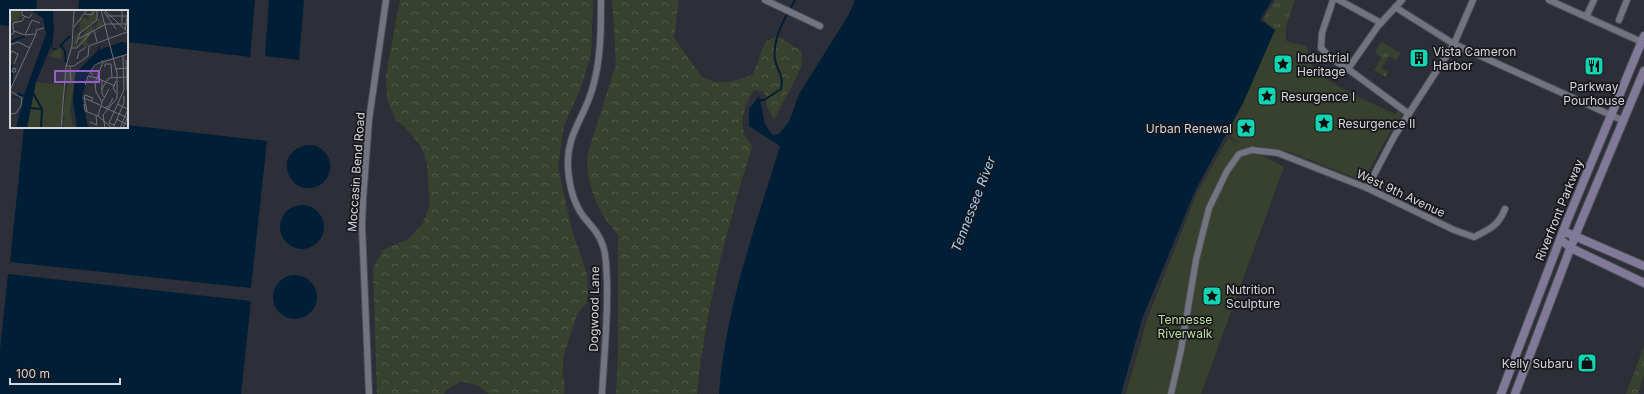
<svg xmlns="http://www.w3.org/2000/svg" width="1644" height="394" font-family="Inter,sans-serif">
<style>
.grass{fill:url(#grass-tufts)}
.forest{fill:url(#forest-crowns)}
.green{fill:#37412d}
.water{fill:#001e36}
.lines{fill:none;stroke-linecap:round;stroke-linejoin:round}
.stream{stroke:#001e36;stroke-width:2}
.minor-casing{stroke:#4b4c54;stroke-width:8}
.secondary-casing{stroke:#4b4c54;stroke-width:10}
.minor{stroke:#72757f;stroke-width:6}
.secondary{stroke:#807997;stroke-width:8}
.labels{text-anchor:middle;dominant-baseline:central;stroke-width:3.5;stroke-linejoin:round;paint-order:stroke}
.poi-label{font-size:12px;fill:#d5d6dc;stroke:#17171b;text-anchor:start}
.street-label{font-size:12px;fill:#d5d6dc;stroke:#17171b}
.park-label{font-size:12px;fill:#bfdfa1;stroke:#17171b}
.water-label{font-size:13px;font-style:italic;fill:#a3d0f6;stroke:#17171b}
.inset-river{fill:none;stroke:#001e36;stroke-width:2}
.inset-road{fill:none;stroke:#70727a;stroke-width:1}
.view{fill:#965fc8;fill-opacity:0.15;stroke:#965fc8;stroke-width:2}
.inset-edge{fill:none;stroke:#d5d6dc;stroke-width:2}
</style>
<defs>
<pattern id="grass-tufts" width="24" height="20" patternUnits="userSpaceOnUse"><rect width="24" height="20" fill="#37412d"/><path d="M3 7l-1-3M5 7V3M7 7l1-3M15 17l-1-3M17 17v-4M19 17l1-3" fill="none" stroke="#535c4b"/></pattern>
<pattern id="forest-crowns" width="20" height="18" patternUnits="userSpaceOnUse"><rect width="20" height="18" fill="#37412d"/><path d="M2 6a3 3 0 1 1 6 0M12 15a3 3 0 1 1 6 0" fill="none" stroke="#535c4b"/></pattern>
</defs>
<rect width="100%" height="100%" fill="#2d2f38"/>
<path class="grass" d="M1275 0H1295C1291 10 1282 33 1287 42L1239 143 1229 135 1240 125 1277 40 1271 38 1275 30 1263 19Z
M1381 42 1401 53 1396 60 1389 56 1381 68 1388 72 1386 77 1374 70 1382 57 1375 53Z"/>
<path class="forest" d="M400 0H593L591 55 580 90 564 125 558 166 571 227 587 274 588 295 586 304 580 310 576 318 565 351 562 368 565 386 564 394H489L477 385 461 381 445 391 444 394H377L373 268 383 250 409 239 423 223 430 205 427 165 422 148 407 129 396 120 387 100 386 75Z
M612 0H679L674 38 702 77 715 82H729L753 75 765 42 778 36 802 52 801 68 774 120 767 106 764 92 754 90C747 102 739 118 744 133 746 138 750 141 752 147 727 227 705 310 697 394H616L618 355V235L604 217 594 197 588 176 587 156 616 64Z
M1644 346V375L1638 394H1626Z"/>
<path class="green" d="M1271 38 1307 46C1308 51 1308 59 1311 64 1322 83 1375 104 1395 114L1398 111 1402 115 1388 136 1363 181 1290 152 1257 146 1248 148 1284 167 1201 394H1126L1148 317 1197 193 1228 138 1240 144 1227 133 1243 103Z"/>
<path class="water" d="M0 0H37L36 11H11V26L0 25Z
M79 0H255L250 57 127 42V11H78Z
M269 0H304L299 60 265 56Z
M855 0H1272L1260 20 1275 30 1243 103 1195 191 1142 319 1121 394H719C725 309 755 228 780 146L749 126V109L759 96 765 124 772 135 779 134 789 122 799 94 848 16Z
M127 125 267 141 251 288 10 262 24 127H127Z
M307 145C310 145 315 145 318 147 339 158 331 187 309 188 302 189 295 185 291 179 281 163 289 149 307 145Z
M280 227a22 22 0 1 1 44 0a22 22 0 1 1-44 0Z
M8 274 251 301 241 394H0V350Z
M273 297a22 22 0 1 1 44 0a22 22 0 1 1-44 0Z"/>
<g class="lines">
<path class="stream" d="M760 101V100H764L781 89C784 72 777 73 775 59 772 39 785 17 795 0"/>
<g class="minor-casing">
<path id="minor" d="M601 0C601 30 601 61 592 90 584 118 566 135 568 167 569 184 573 202 583 216 591 226 599 233 603 246 607 257 606 270 607 282 608 319 604 357 602 394
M765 0 820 26
M1333 0 1322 33 1321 48 1332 59 1348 69 1409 114
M1339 0 1381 23
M1549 0 1644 43
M1395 7 1454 44 1624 121
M1586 17 1594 0
M1619 20 1627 0
M1348 69 1378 26 1402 0
M1367 188 1395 135 1454 44 1473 0
M369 394 362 226 363 199 369 120 386 0
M1171 394 1181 350 1196 260 1209 208 1227 171 1239 154 1252 150 1278 153 1367 188 1454 230 1474 237C1490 229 1498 226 1505 209"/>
</g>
<g class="secondary-casing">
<path id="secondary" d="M1563 231 1644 266
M1560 239 1571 248 1644 283
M1501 394 1567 221 1644 36
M1515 394 1575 236 1644 71"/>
</g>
<use href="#minor" class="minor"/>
<use href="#secondary" class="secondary"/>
</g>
<defs>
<g id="building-square" transform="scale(1)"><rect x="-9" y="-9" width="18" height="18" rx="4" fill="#12d5b4" stroke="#17171b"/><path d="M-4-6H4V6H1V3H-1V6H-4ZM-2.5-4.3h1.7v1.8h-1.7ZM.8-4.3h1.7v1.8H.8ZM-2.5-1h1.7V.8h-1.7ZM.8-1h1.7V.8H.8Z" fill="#111"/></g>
<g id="sight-square" transform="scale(1)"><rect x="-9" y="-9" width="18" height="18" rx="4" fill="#12d5b4" stroke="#17171b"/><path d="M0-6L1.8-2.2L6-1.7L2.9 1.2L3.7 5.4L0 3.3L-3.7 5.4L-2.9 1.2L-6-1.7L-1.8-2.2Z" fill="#111"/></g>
<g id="restaurant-square" transform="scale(1)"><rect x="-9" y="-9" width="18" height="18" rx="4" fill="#12d5b4" stroke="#17171b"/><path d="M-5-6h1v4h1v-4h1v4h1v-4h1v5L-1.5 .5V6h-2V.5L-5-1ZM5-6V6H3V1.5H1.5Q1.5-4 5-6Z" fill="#111"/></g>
<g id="shop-square" transform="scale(1)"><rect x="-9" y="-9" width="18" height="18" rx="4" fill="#12d5b4" stroke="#17171b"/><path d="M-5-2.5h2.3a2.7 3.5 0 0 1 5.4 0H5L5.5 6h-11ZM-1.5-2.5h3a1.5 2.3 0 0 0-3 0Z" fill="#111"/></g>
</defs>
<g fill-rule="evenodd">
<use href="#building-square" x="1419" y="58"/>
<use href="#sight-square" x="1283" y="64"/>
<use href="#restaurant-square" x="1594" y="66"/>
<use href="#sight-square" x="1267" y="96"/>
<use href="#sight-square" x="1324" y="123"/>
<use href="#sight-square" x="1246" y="128"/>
<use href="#sight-square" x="1212" y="296"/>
<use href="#shop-square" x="1587" y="363"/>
</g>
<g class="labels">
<g class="poi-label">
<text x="1433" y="51">Vista Cameron<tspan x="1433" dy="14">Harbor</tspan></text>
<text x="1297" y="57">Industrial<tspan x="1297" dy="14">Heritage</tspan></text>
<text x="1594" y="86" text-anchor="middle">Parkway<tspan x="1594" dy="14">Pourhouse</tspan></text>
<text x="1281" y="96">Resurgence I</text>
<text x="1338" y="123">Resurgence II</text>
<text x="1232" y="128" text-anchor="end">Urban Renewal</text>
<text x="1226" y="289">Nutrition<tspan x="1226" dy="14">Sculpture</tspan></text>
<text x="1573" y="363" text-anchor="end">Kelly Subaru</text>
</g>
<g class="street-label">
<text transform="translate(356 172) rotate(-86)">Moccasin Bend Road</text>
<text transform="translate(1401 193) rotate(25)">West 9th Avenue</text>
<text transform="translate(1559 210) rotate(-68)">Riverfront Parkway</text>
<text transform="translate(594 309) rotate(-89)">Dogwood Lane</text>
</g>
<g class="park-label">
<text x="1185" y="319">Tennesse<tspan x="1185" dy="14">Riverwalk</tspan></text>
</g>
<g class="water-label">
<text transform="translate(973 204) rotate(-69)">Tennessee River</text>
</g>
</g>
<g transform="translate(10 10)">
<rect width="118" height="118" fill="#2d2f38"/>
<path d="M26 72 54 75 53 93 22 89Z" fill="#37412d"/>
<path d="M1 0H12L10 2 13 7H9L7 12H0ZM79 0H83L84 4 87 0 85 4 87 9 71 22 65 36 68 35 77 18 86 16 89 7 93 11 92 17 94 18 84 17 77 31 79 35 75 37 71 33 68 37H64V26L70 21 69 10 75 7 77 10 81 9H78L81 0 80 2ZM52 35 51 49 39 46 45 40 50 37 51 40ZM57 58 66 63 60 100 63 115 67 118H51L55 116 52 115V110L56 109 54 106 52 109 58 72 55 75Z" fill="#37412d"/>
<path d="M22 89 53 93 50 118H17Z" fill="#37412d"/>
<path d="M21 0H43L44 20 42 37 47 39 51 36 48 39 44 40 41 37 42 33 26 72 17 118H6L14 86 5 88 0 86 7 87 8 82 14 85 36 24 33 8ZM111 32 118 33V44L93 50 79 62 72 87 78 118H67L63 90 65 64 88 40V38L90 34 89 40Z" fill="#001e36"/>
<path class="inset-river" d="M0 32 15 26M50 36 60 26M51 36 55 41 56 53M0 54 2 56V75M23 83 32 99M19 98 32 99M31 118 32 99"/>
<path class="inset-road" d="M12 0V5L19 8 22 4M64 0 62 36 56 56H64L78 46 79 36 117 22M91 0 107 63V88L93 105 95 118M94 0 118 22M112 0V13M94 2 106 19M75 4 82 5 85 0M97 6H118M3 15V13L12 11 15 6M64 17 77 0M84 20 87 32M115 20 118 0M4 21 15 25 22 10 30 13M0 25 4 23 3 15M15 25 26 24V20L34 18M68 29 96 14H118M66 34 70 23 87 10V0M0 35 8 32 20 38M62 38H67L82 21M0 45 2 41 8 44 4 54M113 46 114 80M67 49 69 42 76 37M116 50 117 80M60 57 61 73M95 57V54H101L102 67M3 58 6 59 5 62H2ZM105 59 118 58M83 65 80 62 85 55 93 51M87 68 105 76M92 70V84L95 88M106 71 103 78 106 83M75 75 78 66 87 68M0 80 26 24M91 80 99 68 118 67M0 81 12 88 11 96 6 103 1 104M75 85 74 88 90 95M75 85 83 88 81 91M74 88 77 101M92 92 99 79M74 94 75 101 88 106M107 94 118 99M91 96 118 108M95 98 99 96 103 88M104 102 99 113 104 115M104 102 114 80M106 109 118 115M80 112 87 115 86 106M51 118 56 56M102 118 88 106 92 92 86 82 85 73 93 52 118 44M103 118 114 93V86M110 118 118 99M113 118 118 106"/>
<path class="view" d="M45 61H89V72H45Z"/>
<rect width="118" height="118" class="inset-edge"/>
</g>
<path d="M10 378v6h110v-6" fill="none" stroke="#d5d6dc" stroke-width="2"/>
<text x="16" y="378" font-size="12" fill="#d5d6dc" stroke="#17171b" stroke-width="3" paint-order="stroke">100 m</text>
</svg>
